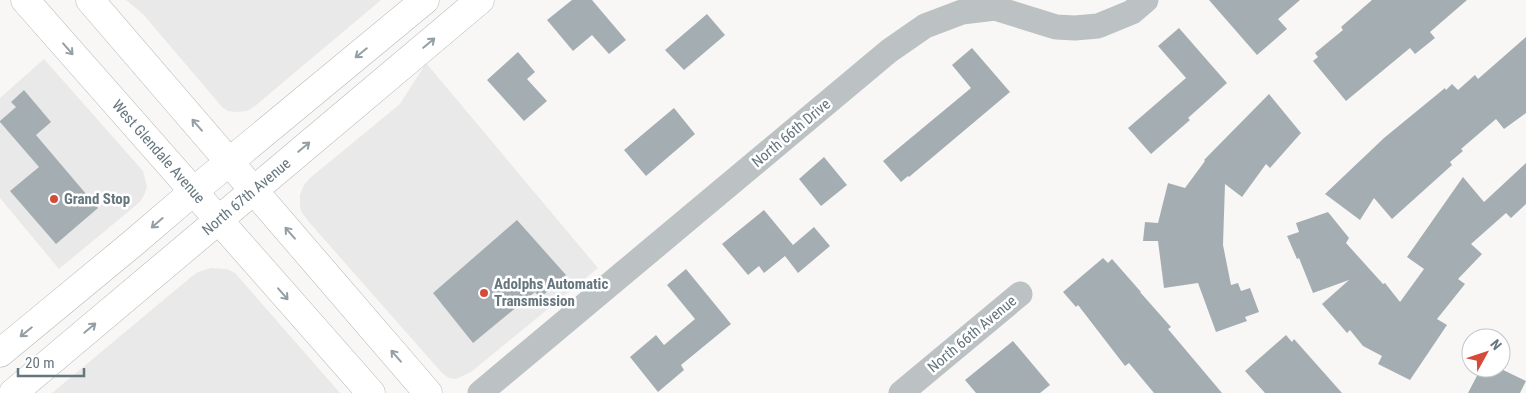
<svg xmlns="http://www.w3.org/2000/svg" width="1526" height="393" font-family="'Roboto Condensed',sans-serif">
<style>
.built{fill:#e8e9e8}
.building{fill:#a4aeb2}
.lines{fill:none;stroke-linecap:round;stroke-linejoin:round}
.secondary-casing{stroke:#b1b8bb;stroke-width:29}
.street{stroke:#bcc2c4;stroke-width:25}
.secondary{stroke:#fff;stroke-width:28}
.oneway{stroke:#939fa5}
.poi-dot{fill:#d54b38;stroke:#fff;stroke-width:2}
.labels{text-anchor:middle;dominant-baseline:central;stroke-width:5;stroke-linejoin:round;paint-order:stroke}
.street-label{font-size:15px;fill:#65767e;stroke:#fff}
.poi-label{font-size:15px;font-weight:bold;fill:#65767e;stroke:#fff;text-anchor:start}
</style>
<rect width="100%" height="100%" fill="#f8f7f5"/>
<path class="built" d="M126 0H381L255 106 247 111 237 112 228 111 222 107 143 14Z
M44 59 143 171 147 187 144 195 140 202 59 269 0 198V98Z
M426 63 598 268 471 372 456 379 449 378 442 373 309 222 301 211 300 205V195L304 185 310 178 400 104Z
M211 268 227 269 235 273 340 393H52L191 277 198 272Z"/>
<path class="building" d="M572 0H592L626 40 609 54 592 35 573 51 547 20Z
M1209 0H1300L1278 19 1287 29 1257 55Z
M1372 0H1467L1430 32 1435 38 1415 54 1410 48 1346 101 1313 61 1318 57 1315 53 1343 30 1341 27Z
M707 14 725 35 684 70 665 50Z
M1179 28 1227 83 1188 118 1190 120 1151 154 1128 128 1186 78 1158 46Z
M1526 37V113L1504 129 1496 119 1461 149 1463 151 1450 162 1452 165 1392 219 1374 198 1360 220 1325 194 1384 138 1445 88 1446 90 1452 84 1458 90 1475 75 1478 79Z
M972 48 1010 92 909 177 908 176 901 182 883 161 971 88 952 65Z
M518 52 535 72 527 79 547 101 524 121 487 80Z
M24 90 51 122 36 135 98 208 56 244 10 191 39 167 0 122V121L16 107 11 102Z
M1269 94 1301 133 1270 168 1266 164 1242 197 1225 184 1223 245 1231 285 1238 283 1241 291 1250 288 1259 312 1245 317 1247 321 1216 332 1198 283 1164 288 1158 241H1143L1145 222 1158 223 1168 183 1185 188 1205 161 1204 160Z
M674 108 695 134 646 176 624 150Z
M824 157 847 185 821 206 799 179Z
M1526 163V204L1511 218 1506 213 1471 244 1482 254 1458 279 1465 284 1437 319 1447 325 1410 380 1378 364 1382 356 1363 346 1350 330 1347 333 1322 304 1349 280 1313 293 1299 258 1297 259 1287 236 1299 232 1296 223 1328 212 1349 238 1346 243 1383 284 1385 283 1400 302 1424 269 1407 257 1463 177 1484 202Z
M764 210 793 245 814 227 830 246 798 273 785 256 764 273 759 266 748 275 722 244Z
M517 220 566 275 540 298 535 292 473 343 433 293Z
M1103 258 1108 263 1112 259 1141 292H1140L1171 327 1168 329 1222 393H1154L1129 363 1125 366 1078 305 1076 307 1063 292Z
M686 269 731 324 681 365 684 370 658 392 630 357 656 335 664 345 695 319 667 285Z
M1286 335 1292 342 1294 339 1342 393H1265L1245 371Z
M1013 341 1050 385 1040 393H976L965 380Z
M1481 368H1499L1526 381 1520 393H1468Z"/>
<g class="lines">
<g class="secondary-casing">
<g id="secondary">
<path id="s1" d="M25 0 371 393"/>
<path d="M90 0 428 393"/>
<path d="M0 353 132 244 194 191 425 0"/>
<path id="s2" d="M13 393 480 0"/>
</g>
</g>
<path class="street" d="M480 393 889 51 925 26 962 12 995 8 1056 27 1075 28 1098 26 1132 12 1146 0
M901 393 1020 294"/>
<use href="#secondary" class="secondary"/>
</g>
<defs><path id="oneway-shaft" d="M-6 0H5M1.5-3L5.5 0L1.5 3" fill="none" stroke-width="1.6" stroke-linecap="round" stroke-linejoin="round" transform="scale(1.25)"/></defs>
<g class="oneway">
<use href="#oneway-shaft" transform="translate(429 43) rotate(-40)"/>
<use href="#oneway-shaft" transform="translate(68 49) rotate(49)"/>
<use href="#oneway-shaft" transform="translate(361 53) rotate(141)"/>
<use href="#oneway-shaft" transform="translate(197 125) rotate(-131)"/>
<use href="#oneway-shaft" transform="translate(304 147) rotate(-40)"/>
<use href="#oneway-shaft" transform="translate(157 223) rotate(139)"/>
<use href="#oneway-shaft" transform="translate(290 233) rotate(-131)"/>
<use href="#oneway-shaft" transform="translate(283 294) rotate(49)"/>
<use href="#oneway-shaft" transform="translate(90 328) rotate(-40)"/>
<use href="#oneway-shaft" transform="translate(26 332) rotate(141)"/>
<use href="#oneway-shaft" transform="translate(396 356) rotate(-131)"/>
</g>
<g class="poi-dot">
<circle cx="54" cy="199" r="5"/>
<circle cx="484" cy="293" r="5"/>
</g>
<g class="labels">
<g class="street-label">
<text transform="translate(791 133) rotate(-40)">North 66th Drive</text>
<text stroke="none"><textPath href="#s1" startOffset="202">West Glendale Avenue</textPath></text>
<text stroke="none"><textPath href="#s2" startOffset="305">North 67th Avenue</textPath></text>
<text transform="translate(972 334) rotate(-40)">North 66th Avenue</text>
</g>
<g class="poi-label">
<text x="64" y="199">Grand Stop</text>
<text x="494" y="284">Adolphs Automatic<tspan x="494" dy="17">Transmission</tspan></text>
</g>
</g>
<g transform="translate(1486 353) rotate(50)"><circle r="24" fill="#ffffff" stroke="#c1c8cb"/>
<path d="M0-4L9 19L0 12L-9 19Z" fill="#d54b38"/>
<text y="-8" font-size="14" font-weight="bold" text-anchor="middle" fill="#65767e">N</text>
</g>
<path d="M18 368v8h66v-8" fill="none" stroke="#65767e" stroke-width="2.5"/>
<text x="25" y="368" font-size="15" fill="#65767e" stroke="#ffffff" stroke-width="4" paint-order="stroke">20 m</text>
</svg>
